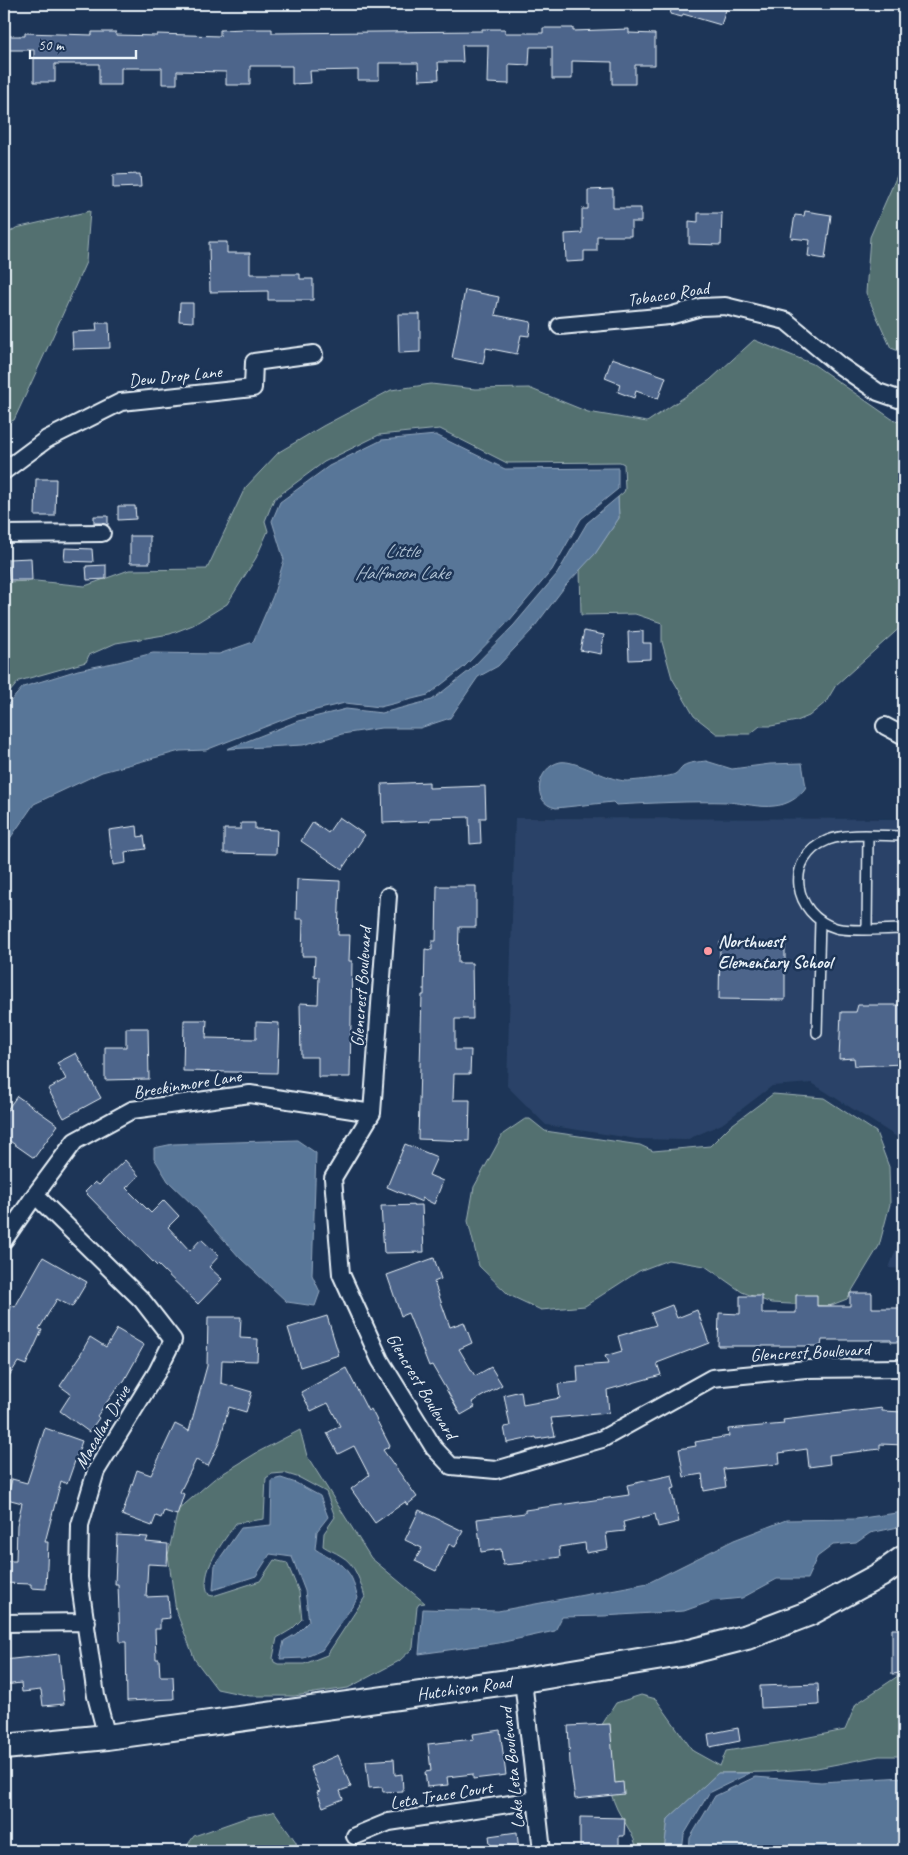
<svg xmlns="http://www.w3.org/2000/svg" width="908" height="1855" font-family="Caveat,sans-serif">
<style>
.built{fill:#2b4367}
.green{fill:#527070;stroke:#9db0b4;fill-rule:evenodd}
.water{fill:#587698;stroke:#92a7be}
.building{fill:#4d658b;stroke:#e8f1f8}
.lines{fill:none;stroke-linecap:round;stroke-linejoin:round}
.lane-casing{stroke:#e8f1f8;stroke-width:12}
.street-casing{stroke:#e8f1f8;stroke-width:20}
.secondary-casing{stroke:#e8f1f8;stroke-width:28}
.lane{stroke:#1d3557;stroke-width:9}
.street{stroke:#1d3557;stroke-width:16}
.secondary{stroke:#1d3557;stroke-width:24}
.poi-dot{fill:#ff9aa2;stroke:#1d3557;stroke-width:2}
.labels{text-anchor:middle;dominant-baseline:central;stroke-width:5;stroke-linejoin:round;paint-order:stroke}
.street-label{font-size:18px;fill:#e8f1f8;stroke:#1d3557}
.poi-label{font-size:18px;font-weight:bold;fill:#e8f1f8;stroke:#1d3557;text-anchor:start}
.water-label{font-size:19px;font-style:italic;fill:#aec0d2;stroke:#1d3557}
</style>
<rect width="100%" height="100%" fill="#1d3557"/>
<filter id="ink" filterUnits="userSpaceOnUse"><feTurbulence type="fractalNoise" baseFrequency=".02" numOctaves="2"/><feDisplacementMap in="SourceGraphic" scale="10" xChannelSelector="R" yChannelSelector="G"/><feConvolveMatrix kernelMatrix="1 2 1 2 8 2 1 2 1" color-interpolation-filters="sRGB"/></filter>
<g filter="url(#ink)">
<path class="built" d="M515 818 904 819V1159L897 1137 812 1083 772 1086 722 1124 686 1140 637 1139 546 1125 507 1086Z
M904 1218V1269L889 1268 902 1234Z"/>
<path class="green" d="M904 164V353L891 348 866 293 870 237 899 171Z
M90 211 86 262 52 338 14 420 4 424V236L16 228Z
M754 340 813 364 892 419 904 423V624L836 685 826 702 809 716 797 721 771 726H760L750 734H717L694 716 672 678 662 642V623L635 614 581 615 580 569 595 554 619 518 618 497 624 492 625 489 624 464 620 462 507 463 440 429 379 435 324 462 274 499 265 521 268 531 256 558 227 604 193 625 170 634 116 643 89 655 86 662 19 681 4 699V582L36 581 85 586 129 570 207 569 245 488 279 452 323 426 391 390 431 384 475 389 529 388 588 412 647 422 710 380Z
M773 1094 824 1098 876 1132 889 1167 890 1204 879 1246 847 1299 829 1306 771 1303 742 1292 705 1266 668 1260 639 1271 585 1306 541 1310 509 1295 479 1266 468 1221 474 1187 503 1134 525 1119H530L545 1131 640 1145 653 1151 710 1146 729 1127Z
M300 1430 307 1456 371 1558 425 1603 419 1604 417 1607 413 1648 399 1661 348 1688 294 1696H250L217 1689 195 1660 176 1611 168 1555 178 1510 214 1479 258 1452ZM284 1473 300 1478 326 1492 335 1517 324 1533 323 1546C329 1550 335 1552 341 1556 355 1563 361 1583 365 1597L327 1655 304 1664H278L274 1662 273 1658 277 1638 292 1629 302 1619 299 1592 287 1563 274 1560 260 1581 213 1596 209 1595C197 1573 224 1541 236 1523L264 1519 266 1478 272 1474Z
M904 1672V1756H879L817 1768 769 1772 718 1773 668 1819 664 1851H637C635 1835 624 1823 617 1809 607 1786 600 1761 594 1737L616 1703 641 1695 656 1699 693 1751 720 1766 726 1751 784 1742 845 1730 856 1704Z
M274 1811 296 1842 297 1851H183L194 1836 248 1817 273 1812Z"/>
<path class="water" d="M436 435 505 469 618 468V489L581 519 552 570 509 621 464 667 428 695 380 707 345 703 295 715 206 750 180 751 102 772 34 804 4 847V709L23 687 78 670 118 662 153 653 219 654 253 642 273 596 284 560 272 521 280 502 329 466 382 440Z
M618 497 619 518 595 554 566 585 532 630 498 666 478 677 450 718 420 728H381L342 734 303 745 227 749 298 721 346 709 382 713 432 700 469 671 514 625 557 574 587 523Z
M706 761 732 769 770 764 802 763 806 787C799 798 787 805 774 806 760 808 743 803 728 802 691 801 653 803 616 805L613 802 556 808C530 803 537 767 560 762 575 759 606 780 626 781 633 781 671 777 675 774 679 772 680 768 683 766 689 762 699 762 706 761Z
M297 1140 316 1153 312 1275 320 1292 315 1306 287 1302 240 1258 197 1209 168 1181 154 1158V1148L173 1144Z
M281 1478 296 1483 320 1496 328 1517 317 1531 315 1549C327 1557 342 1562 350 1575 354 1581 355 1590 358 1598L322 1650 304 1658 280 1659 284 1641 296 1634 309 1621 305 1591 292 1557 270 1554 256 1576 213 1590 215 1565 241 1528 271 1525 272 1480Z
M903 1512V1526L870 1533 856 1543 833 1545 817 1557 807 1579H777L742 1598 712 1601 684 1611 604 1616 562 1617 555 1631 499 1643 419 1654 423 1609 498 1611 648 1583 734 1540 786 1520 856 1519Z
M718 1773H750L709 1793 684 1835 682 1851H664L668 1819Z
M755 1777 821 1782 904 1777V1851H689L690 1838 715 1796Z"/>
<path class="building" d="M660 4H728L721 25 683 14 682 17 670 14 671 10 659 6Z
M543 28H573V31L629 29V33L655 34V65H635V84H612V62L572 61V79H552V47H530L529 65 509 64V84L487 83 488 45H462L463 62H438L439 79 419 80 418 63H379V80H358V70L310 71 311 83 292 84V66H250V85H226V72L177 71V84H162V68H121V85H99V64H55V82H34V50H4V36H25V33L92 35V32H116V35L157 36V34L220 36V30L245 29H272V33L482 31V29H505V33H543Z
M140 174 141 187 113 188V175Z
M613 189V208H641V222H631V236H597V251H584V261L566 262 565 234 582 233V209H588V190Z
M805 211 831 215 825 259 808 256 810 240 791 238 795 215 804 216Z
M698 213H722L721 245 689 244V221L698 222Z
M209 242H227V253H250V274H300V279H313V300H268V291L210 292Z
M465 290 499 297 495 315 531 322 529 336 521 335 517 354 486 348 483 364 452 358Z
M180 303H193V322L179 321Z
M398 314H420V352L399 353Z
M96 323H109L110 348 73 349 72 332 97 331Z
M612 358 666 377 658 399 636 391 634 398 618 392 620 384 605 378Z
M36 479H56L55 516H35Z
M118 506H135L136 519 118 520Z
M94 516H108V525L102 523H94Z
M130 536H150V563H130Z
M65 548 92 549 93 562 64 561Z
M31 558 32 580H9L8 559Z
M106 565V579L87 580 86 566Z
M584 631 604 635 601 654 580 650Z
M643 631V643H651V659L629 660 628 632Z
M429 782V788L485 786 486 818H480L481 843 470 844 469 817 430 818V821L383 823 382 784Z
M339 817 365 835 342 869 301 841 313 822 328 833Z
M241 823H255V829L277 830 276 854 224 853V829H241Z
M137 826 138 837 144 836 146 849 125 852 126 863 113 865 109 830Z
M297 879 340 881 338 935H350L349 961H352L350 1077H318V1057H301L300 1003 318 1004 319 977 314 976 315 956H302L303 919H296Z
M437 886H476V927H459L458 963H472L473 1019H455V1050H471L470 1074H454L453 1100H470L469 1141 418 1139 422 995H424L425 949 432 950V941H436Z
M720 942 785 943V1000L719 999Z
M858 1005H904V1064L855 1066 854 1058 839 1059 841 1012H856Z
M184 1020H207L206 1038 256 1039V1022L279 1023 277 1073 183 1071Z
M126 1028H148L149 1079 105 1080V1047H126Z
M76 1053 101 1098 64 1118 48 1089 66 1079 57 1063Z
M17 1096 58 1125 34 1158 4 1137V1114Z
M405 1144 437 1157 429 1175 443 1181 434 1204 422 1198V1202L387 1187Z
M125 1160 139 1176 126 1188 151 1213 164 1200 179 1216 168 1227 190 1251 201 1239 219 1256 209 1267 222 1279 198 1304 158 1265 157 1266 85 1192 95 1182 99 1185Z
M422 1205 424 1252 384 1253 381 1206Z
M43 1257 87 1282 72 1307 57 1299 39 1329 42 1330 26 1365 18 1362 4 1384V1324L12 1305 15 1307Z
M434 1258 441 1279 434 1282 450 1327 464 1322 472 1343 459 1349 475 1376 491 1367 502 1385 472 1402 475 1407 461 1415 432 1365 429 1366 408 1313 401 1316 387 1275Z
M850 1293H872V1308H904V1342H891V1340H822L821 1346H718L719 1313 740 1314V1296H762V1313H796V1295H817V1306H850Z
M672 1305 677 1318 697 1310 709 1343 657 1363 661 1375 607 1390 609 1413 551 1418 555 1436 537 1439 536 1437 507 1443 504 1427 510 1426 504 1395 521 1391 523 1405 560 1398 558 1384 578 1382 577 1366 608 1364 605 1356 622 1351 618 1336 656 1325 651 1313Z
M327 1316 339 1355 300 1367 288 1328Z
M208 1317H241L240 1338 258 1339 257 1361 222 1360 221 1383 252 1392 246 1412 229 1407 219 1443 208 1466 196 1460 180 1492 184 1494 177 1515 164 1511 161 1518 156 1516 152 1526 122 1515 137 1470 151 1475 175 1424 189 1431 207 1366Z
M117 1329 144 1345 124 1381 119 1385 97 1416 99 1418 89 1432 60 1411 71 1394 60 1386 81 1355H80L90 1337 106 1347Z
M346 1368 368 1411 371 1409 390 1446 383 1450 417 1497 407 1505 405 1502 375 1523 351 1489 369 1475 354 1446 338 1454 327 1433 340 1426 328 1403 311 1411 301 1392Z
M882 1408V1411L904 1412V1445L880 1444V1449L829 1455 830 1464 809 1467 807 1449 779 1453 780 1464 723 1469 726 1487 704 1491 702 1474 684 1477 679 1449 696 1446 695 1442 729 1436 728 1429 784 1424 783 1420Z
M45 1428 82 1441 67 1484 61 1481 45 1542H48L46 1589 31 1588V1584L4 1583V1561H16L17 1525 22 1503 7 1499 12 1479 27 1483Z
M672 1475 675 1488 671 1489 679 1522 658 1527 655 1514 623 1522 625 1531 606 1533 608 1549 586 1553 585 1543 559 1547 560 1557 524 1562V1563L503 1565 501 1549 481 1552 477 1519 525 1513V1510L629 1495 627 1485Z
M419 1510 463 1531 455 1547 449 1544 436 1571 415 1561 422 1548 405 1540Z
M117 1535 148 1537 146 1542 168 1544 167 1565 148 1564 146 1597 168 1596 170 1618 160 1619V1629H155L156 1659H159L160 1676H173L174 1699 127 1701 126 1642H120L118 1584H115Z
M892 1629H904V1673L892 1674Z
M59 1654 64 1704 43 1706 41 1690 22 1692 21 1683 4 1685V1660Z
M818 1684 819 1705 761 1708 760 1686Z
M610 1724 615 1783 623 1782 624 1794 575 1799 570 1763 568 1726Z
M738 1728 740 1741 710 1747 708 1734Z
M500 1730 506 1775 473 1779V1774L447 1777 448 1785 427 1787 425 1772 431 1771 428 1744 474 1739 473 1734Z
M338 1755 351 1787 340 1791 343 1799 323 1807 317 1792 320 1791 310 1767Z
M394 1759 395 1775 402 1774 403 1791 383 1792 382 1787 369 1788 366 1761Z
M580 1817 625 1818 624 1836H619V1846L594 1845V1851H580Z
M517 1832 519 1851H491L489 1836Z"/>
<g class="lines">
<g class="lane-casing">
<path id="lane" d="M904 836C882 836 848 832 828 840 783 858 793 915 836 928 849 932 888 929 904 929
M867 929 868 836
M817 1033 820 920"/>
</g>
<g class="street-casing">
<path id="street" d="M560 326 669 316 701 307 725 306 786 321 839 365 878 392 904 401
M4 471 47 439 121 402 253 388 254 362 314 354
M4 534 102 533
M885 726 904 736
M388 896 372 1113 333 1178 341 1274 380 1360 434 1448 451 1466 496 1470 602 1439 712 1378 806 1369 904 1368
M35 1195 142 1300 173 1340 157 1372 96 1471 80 1525 79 1578 96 1696 107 1737
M4 1240 35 1195 75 1141 132 1110 250 1094 372 1113
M4 1623 87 1622
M523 1680 542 1851
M355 1836 389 1822 536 1800"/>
</g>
<g class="secondary-casing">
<path id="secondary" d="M4 1747 107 1737 523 1680 681 1654 747 1637 810 1613 880 1575 904 1558"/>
</g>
<use href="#lane" class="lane"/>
<use href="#street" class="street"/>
<use href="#secondary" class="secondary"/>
</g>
</g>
<circle class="poi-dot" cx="708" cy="951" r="5"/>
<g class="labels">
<g class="street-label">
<text transform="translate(668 294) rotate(-9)">Tobacco Road</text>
<text transform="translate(175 376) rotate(-6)">Dew Drop Lane</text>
<text transform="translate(361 987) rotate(-86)">Glencrest Boulevard</text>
<text transform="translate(187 1084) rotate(-9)">Breckinmore Lane</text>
<text transform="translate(810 1352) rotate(-3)">Glencrest Boulevard</text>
<text transform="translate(422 1386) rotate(59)">Glencrest Boulevard</text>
<text transform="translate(102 1427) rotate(-60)">Macallan Drive</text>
<text transform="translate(464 1688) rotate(-8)">Hutchison Road</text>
<text transform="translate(512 1768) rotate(-96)">Lake Leta Boulevard</text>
<text transform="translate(441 1795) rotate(-9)">Leta Trace Court</text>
</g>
<g class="poi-label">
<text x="718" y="941">Northwest<tspan x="718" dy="21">Elementary School</tspan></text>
</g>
<g class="water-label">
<text x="402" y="551">Little<tspan x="402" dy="22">Halfmoon Lake</tspan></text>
</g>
</g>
<rect width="908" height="1855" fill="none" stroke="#1d3557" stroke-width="20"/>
<rect x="10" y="10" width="888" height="1835" fill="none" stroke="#e8f1f8" stroke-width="2" filter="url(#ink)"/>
<path d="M30 50v8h106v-8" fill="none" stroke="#e8f1f8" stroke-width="2.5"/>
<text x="38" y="50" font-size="15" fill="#e8f1f8" stroke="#1d3557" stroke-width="4" paint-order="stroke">50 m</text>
</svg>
